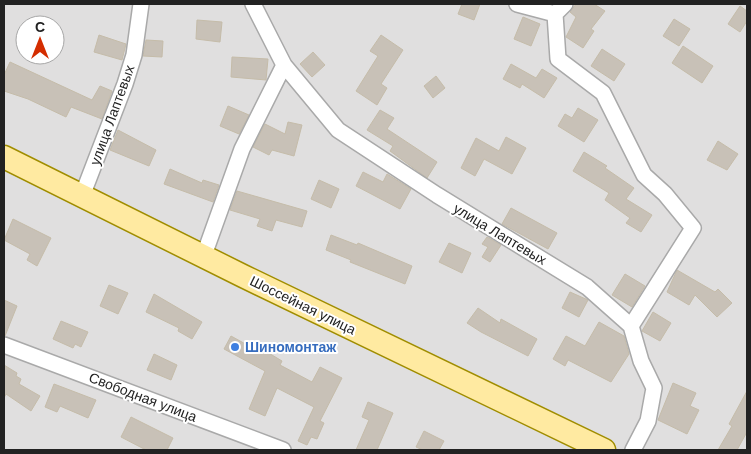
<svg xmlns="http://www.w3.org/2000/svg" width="751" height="454" font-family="Arial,sans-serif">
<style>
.residential{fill:#e0dfdf;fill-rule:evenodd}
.building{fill:#c8c1b7;stroke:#c5bca9}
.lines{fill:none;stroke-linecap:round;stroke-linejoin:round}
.minor-casing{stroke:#a9a9a9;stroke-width:18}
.primary-casing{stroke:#a08d00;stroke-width:25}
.minor{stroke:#fff;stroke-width:15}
.primary{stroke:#ffeaa1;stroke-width:22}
.shop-dot{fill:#3f7fe0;stroke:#fff;stroke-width:2}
.labels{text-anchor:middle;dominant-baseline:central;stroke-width:4;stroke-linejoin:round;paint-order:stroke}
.street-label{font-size:14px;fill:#222;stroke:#fff}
.shop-label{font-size:14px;font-weight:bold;fill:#366cbe;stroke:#fff;text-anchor:start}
</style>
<rect width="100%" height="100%" fill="#f2f1e8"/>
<path class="residential" d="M4 4H747V450H4ZM25 25H55V55H25Z"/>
<path class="building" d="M462 4H480L474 20 458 14Z
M576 4H594L605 11 591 29 594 31 583 48 566 37 576 17 570 12Z
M740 6 747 11V21L740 32 728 24Z
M523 17 540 24 531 46 514 39Z
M674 19 690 29 679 46 663 36Z
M197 20 222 22 220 42 196 39Z
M99 35 126 44 122 60 94 52Z
M381 35 403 50 381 84 387 88 377 105 356 91 378 56 370 51Z
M146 40 163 41 162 57 143 56Z
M683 46 713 66 702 83 672 63Z
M602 49 625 64 614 81 591 66Z
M313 52 325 65 312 77 300 64Z
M232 57 268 59 266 80 231 77Z
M10 62 92 100 100 86 112 91 102 119 71 107 66 117 28 99 4 91V75Z
M511 64 536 78 542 69 557 78 544 98 522 84 520 88 503 79Z
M436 76 445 88 433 98 424 86Z
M228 106 249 115 239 134 220 126Z
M578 108 598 120 584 142 558 126 565 114 572 118Z
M380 110 394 118 387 129 437 162 427 178 390 151 393 146 367 130Z
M288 122 302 125 294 156 272 150 269 155 253 147 265 124 285 134Z
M118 130 156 150 149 166 110 150Z
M506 137 526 148 512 174 484 159 475 176 461 168 476 138 499 151Z
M718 141 738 154 727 170 707 160Z
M584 152 607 166 605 168 634 188 626 199 652 215 641 232 626 223 630 218 605 200 609 193 573 171Z
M170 169 202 183 203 180 219 185 213 202 164 184Z
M363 172 383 182 387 174 411 189 400 209 356 186Z
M319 180 339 189 331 208 311 199Z
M237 191 307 211 302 227 276 220 272 231 257 226 260 219 230 210Z
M511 208 557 233 548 249 502 224Z
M13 219 51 238 37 266 27 260 30 254 4 240Z
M331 235 357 245 358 243 412 266 405 284 350 262 351 260 326 250Z
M487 237 501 245 490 262 482 257 488 247 482 244Z
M449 243 471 253 462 273 439 262Z
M677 270 715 292 718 289 732 303 717 317 695 295 689 305 667 292Z
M625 274 645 286 632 307 612 295Z
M109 285 128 293 118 314 100 306Z
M570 292 588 300 579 317 562 308Z
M154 294 202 322 192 339 178 331 179 328 146 312Z
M4 300 17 306 5 336H4Z
M478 308 500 323 501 319 537 339 528 356 481 332 467 323Z
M653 312 671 323 660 341 642 331Z
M61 321 88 332 81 347 75 344 73 348 53 339Z
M599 322 624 336 629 354 611 382 568 360 565 366 553 359 566 336 585 346Z
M231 336 260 352 262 349 282 361 280 365 312 382 320 367 342 378 320 421 324 423 317 439 311 437 307 445 298 441 314 407 277 388 265 416 249 409 265 371 224 349Z
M154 354 177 365 171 380 147 370Z
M4 365 17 373 16 376 21 379 19 384 40 396 31 411 6 394 4 398Z
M673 383 696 393 690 406 699 410 687 434 658 420Z
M54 384 96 400 88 418 60 406 57 412 45 407Z
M747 391V432L737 450H718L732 426 729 424Z
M368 402 393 413 377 450H356L369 420 362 417Z
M131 417 173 438 167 450H146L121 437Z
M424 431 444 441 439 450H423L416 447Z"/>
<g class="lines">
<g class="minor-casing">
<path id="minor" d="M253 4 284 65 338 130 437 195 587 287 631 326 693 228 665 194 644 175 603 93 558 59 555 14 565 4
M517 4 555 14
M82 196 125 84 134 55 141 4
M204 255 242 149 284 65
M631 326 641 361 654 388 648 421 633 450
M4 345 283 450"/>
</g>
<g class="primary-casing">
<path id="primary" d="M4 157 243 276 604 450"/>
</g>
<use href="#minor" class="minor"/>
<use href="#primary" class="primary"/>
</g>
<circle class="shop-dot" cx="235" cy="347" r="5"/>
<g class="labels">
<g class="street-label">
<text transform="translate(112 115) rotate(-70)">улица Лаптевых</text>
<text transform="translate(500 234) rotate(31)">улица Лаптевых</text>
<text transform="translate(303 305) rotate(26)">Шоссейная улица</text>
<text transform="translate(143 397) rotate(21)">Свободная улица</text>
</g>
<g class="shop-label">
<text x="245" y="347">Шиномонтаж</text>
</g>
</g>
<rect width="751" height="454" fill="none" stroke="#222222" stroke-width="10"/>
<g transform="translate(40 40)"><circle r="24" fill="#ffffff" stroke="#a7a7a7"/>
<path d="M0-4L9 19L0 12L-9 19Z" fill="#d42d00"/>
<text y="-8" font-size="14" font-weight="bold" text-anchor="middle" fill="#222222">С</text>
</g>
</svg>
